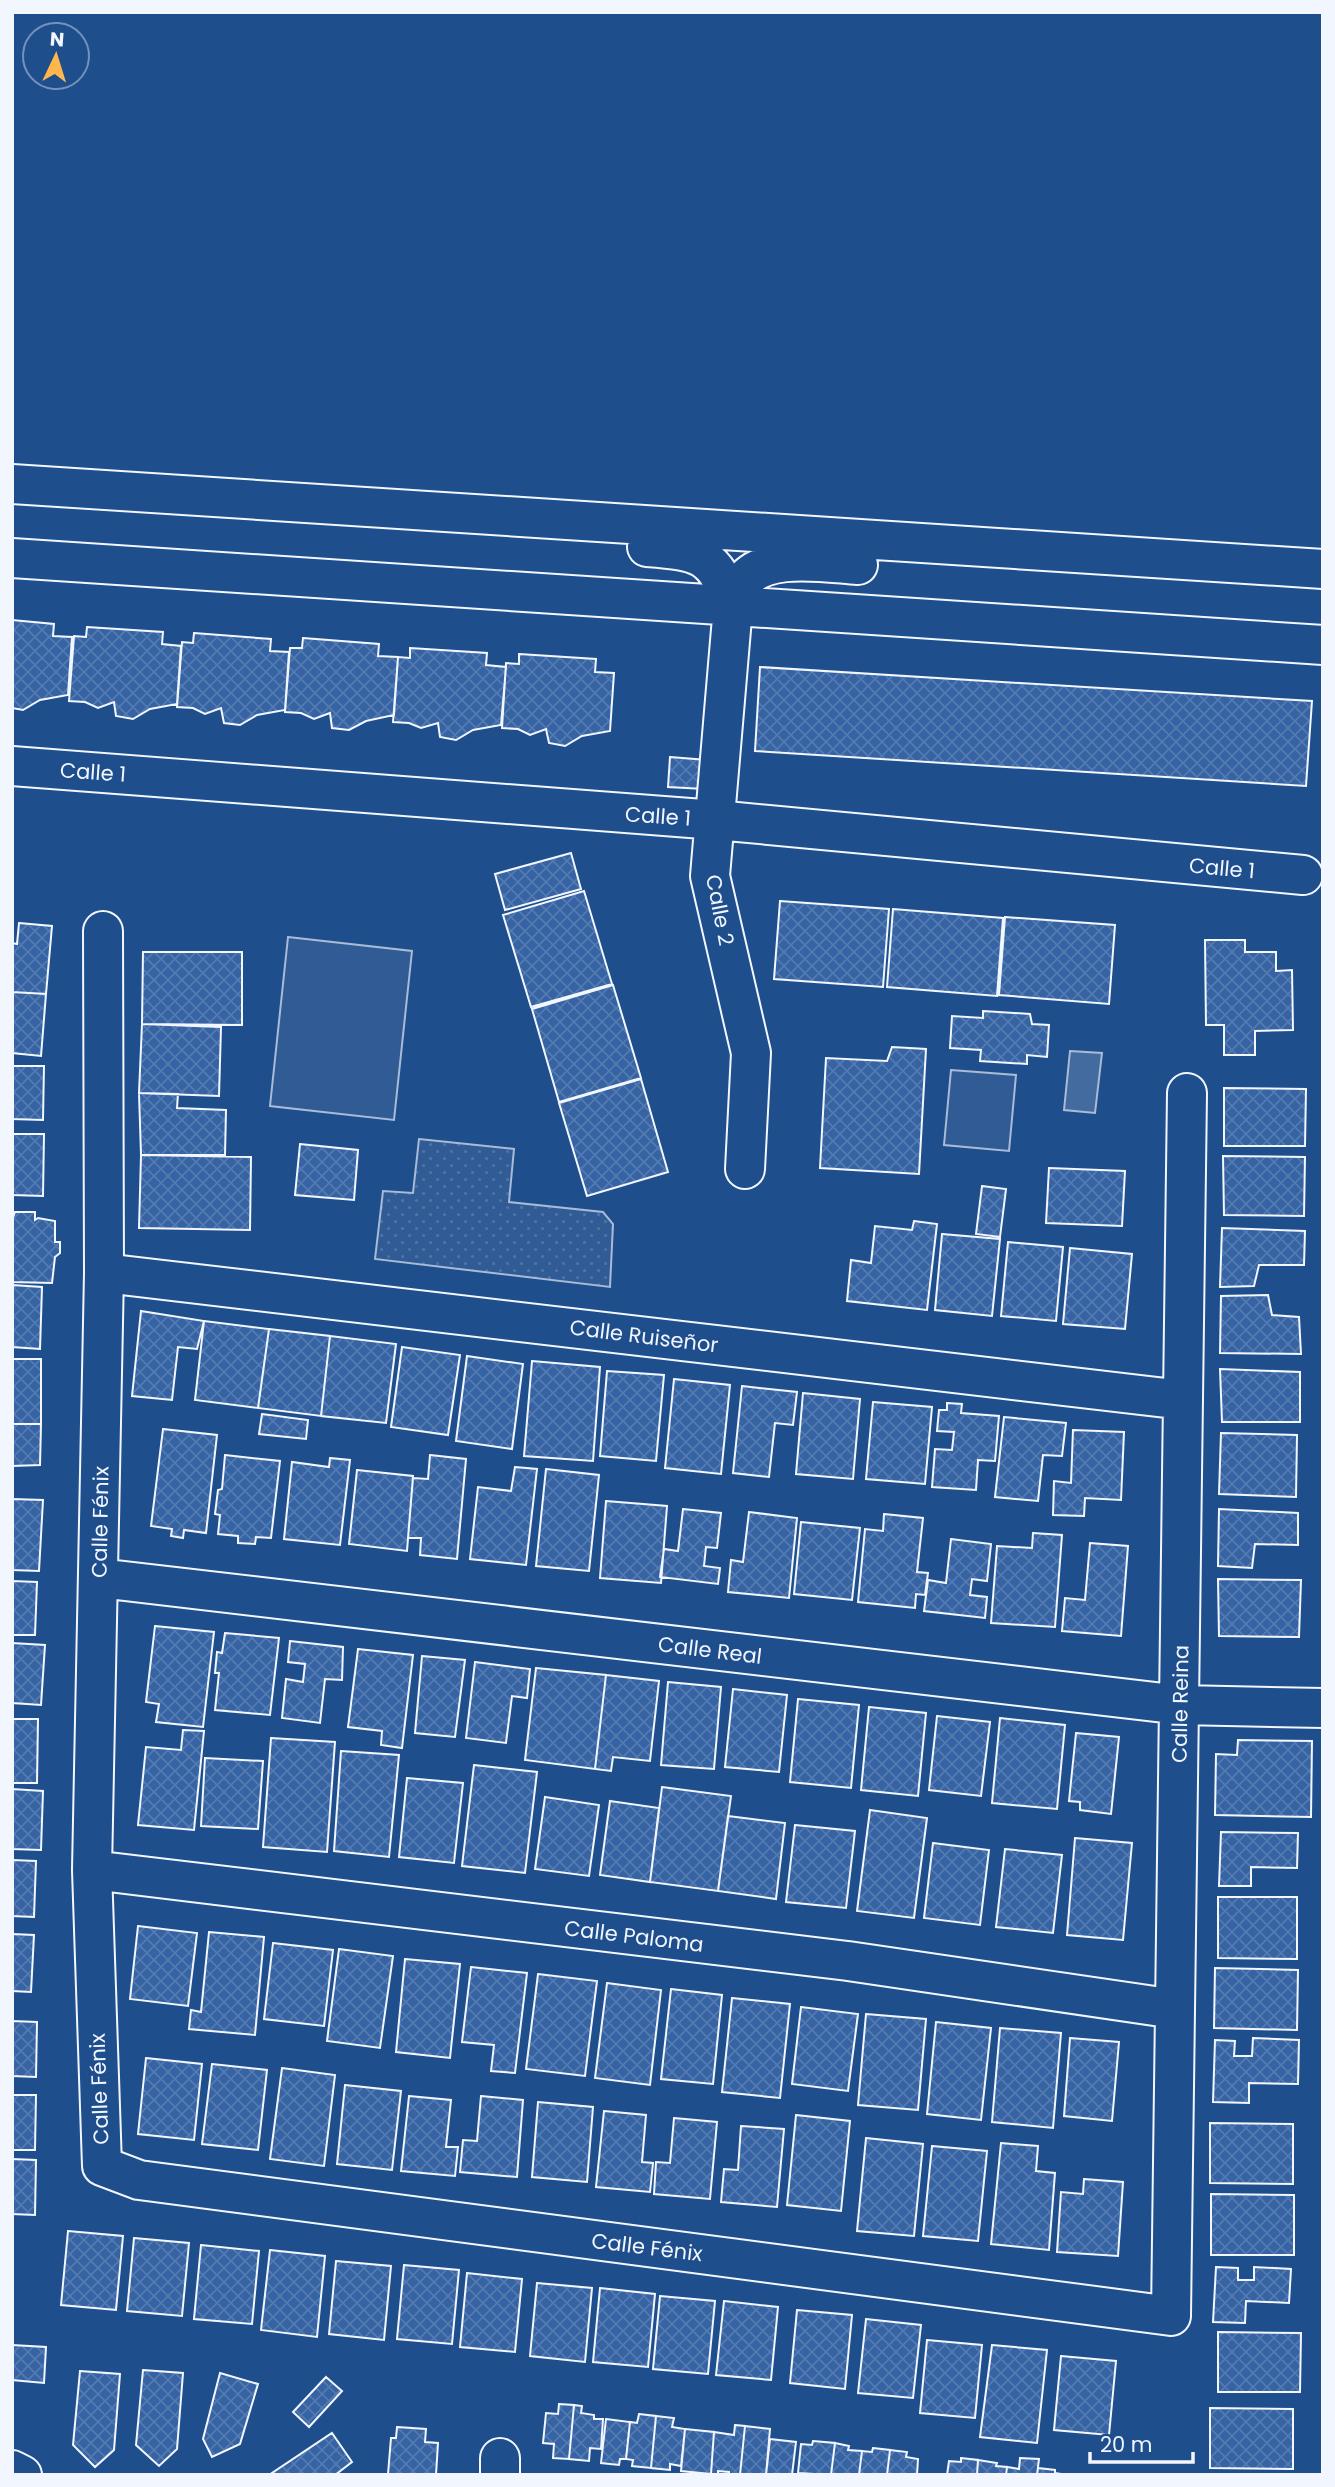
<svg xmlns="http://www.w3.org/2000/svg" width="1335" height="2487" font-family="Poppins,sans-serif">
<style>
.built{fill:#305b95;stroke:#a8bbd7;stroke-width:2}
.park{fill:url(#park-dots);stroke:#a8bbd7;stroke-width:2}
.water{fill:#446ba0;stroke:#a8bbd7;stroke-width:2}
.building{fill:url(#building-cross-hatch);stroke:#f2f6ff;stroke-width:2}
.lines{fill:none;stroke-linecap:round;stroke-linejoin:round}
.minor-casing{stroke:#f2f6ff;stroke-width:42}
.minor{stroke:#1f4e8c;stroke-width:38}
.labels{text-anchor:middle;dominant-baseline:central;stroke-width:5;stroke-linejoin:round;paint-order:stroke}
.street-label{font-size:21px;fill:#f2f6ff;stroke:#1f4e8c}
</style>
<defs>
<pattern id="park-dots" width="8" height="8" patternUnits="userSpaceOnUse" patternTransform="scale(1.75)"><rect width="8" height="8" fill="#305b95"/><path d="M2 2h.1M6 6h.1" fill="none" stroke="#4e73a5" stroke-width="1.8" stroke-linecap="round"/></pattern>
<pattern id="building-cross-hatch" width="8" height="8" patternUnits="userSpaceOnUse" patternTransform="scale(1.75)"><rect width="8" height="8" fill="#3563a3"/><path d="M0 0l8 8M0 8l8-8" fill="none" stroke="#537ab1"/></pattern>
</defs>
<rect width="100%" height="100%" fill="#1f4e8c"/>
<path class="built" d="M288 937 412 951 394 1120 270 1106Z
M951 1070 1016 1075 1009 1151 944 1145Z"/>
<path class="park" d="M419 1139 514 1149 509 1202 603 1212 613 1224 610 1287 375 1259 383 1191 413 1193Z"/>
<path class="water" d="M1070 1051 1102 1053 1095 1113 1064 1110Z"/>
<path class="building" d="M12 620 54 624 53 636 72 637 68 695 40 700 23 710 12 708Z
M87 627 163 632 162 644 181 646 177 704 150 709 133 719 116 716 114 702 98 708 85 702 69 701 74 636 86 637Z
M194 633 271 639 270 651 289 652 285 710 257 715 240 725 224 723 221 708 205 714 193 708 177 707 182 642 193 643Z
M303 638 379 644 378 656 398 657 394 715 366 721 349 730 332 728 330 713 314 719 301 713 285 712 290 648H302Z
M410 648 487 653 486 665 506 667 501 725 473 730 456 740 440 737 438 723 421 728 409 723 393 722 398 657 410 658Z
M519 654 596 659 595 672 614 673 610 731 582 736 565 746 549 743 546 729 530 735 518 729 502 728 506 663 519 664Z
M760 667 1312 701 1306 786 755 751Z
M670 757 707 760 704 789 668 787Z
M571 853 581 889 505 910 495 874Z
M584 891 612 984 531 1007 503 915Z
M780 901 889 909 883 987 774 979Z
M893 909 1003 918 997 996 887 987Z
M1005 917 1115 925 1109 1004 999 995Z
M19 923 52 926 46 994 12 992V943L17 944Z
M1205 940H1245V952H1276V971L1292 970 1293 1030 1255 1031V1055H1224V1025H1206Z
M143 952H242V1025L142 1024Z
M613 985 641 1078 559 1102 532 1009Z
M12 992 46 994 41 1056 12 1053Z
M983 1011 1030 1014 1032 1024 1049 1025 1047 1057 1027 1055V1064L980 1061 981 1050 950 1048 952 1016 983 1018Z
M142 1024 221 1027 219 1096 139 1093Z
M892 1047 926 1049 919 1174 820 1168 826 1058 887 1061Z
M12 1066H44L43 1120 12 1119Z
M641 1079 668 1172 587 1196 559 1103Z
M1224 1088 1306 1089 1305 1146H1224Z
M139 1093 178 1094 177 1108 226 1110 225 1155H141Z
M12 1134H44L43 1196 12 1195Z
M300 1144 358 1150 354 1200 295 1195Z
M141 1155 251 1157 250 1230 139 1228Z
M1223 1156 1305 1157 1304 1216 1224 1215Z
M1049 1168 1125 1171 1122 1226 1046 1223Z
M982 1186 1006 1189 1000 1237 976 1234Z
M15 1212H35V1220L38 1218 55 1221V1242H60V1253L55 1257 52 1283 12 1282V1220Z
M914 1221 937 1224 927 1310 847 1301 851 1260 871 1263 875 1226 912 1230Z
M1222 1228 1305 1231 1304 1265H1259L1254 1286 1220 1287Z
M942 1234 1000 1239 992 1316 935 1310Z
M1008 1242 1063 1247 1056 1321 1001 1316Z
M1070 1248 1132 1254 1125 1329 1063 1324Z
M12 1285 42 1287 40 1349 12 1347Z
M1268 1295 1272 1315 1299 1317 1301 1354 1220 1353 1221 1296Z
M141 1311 204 1321 197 1349 178 1347 172 1400 132 1396Z
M204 1321 269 1329 258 1408 195 1400Z
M269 1329 330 1336 321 1416 258 1408Z
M330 1336 396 1344 386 1423 321 1416Z
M402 1347 460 1355 448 1435 391 1427Z
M467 1356 523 1364 512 1449 456 1441Z
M12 1359H41V1424H12Z
M532 1361 600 1367 593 1461 524 1456Z
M1220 1369 1300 1372V1422H1222Z
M607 1371 664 1375 656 1461 600 1456Z
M674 1379 730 1385 721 1474 665 1468Z
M742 1386 797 1392 793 1425 775 1423 769 1477 733 1473Z
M803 1393 860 1399 853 1479 796 1474Z
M873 1402 932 1407 925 1484 866 1479Z
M947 1403 962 1404 961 1413 999 1416 995 1461 978 1460 976 1490 932 1487 935 1449 952 1450 954 1432 937 1431 939 1410H947Z
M262 1414 308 1420 306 1439 259 1434Z
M1004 1417 1066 1423 1062 1456 1043 1455 1038 1501 995 1497Z
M12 1424H41L40 1465 12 1466Z
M163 1429 217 1435 206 1533 184 1530 183 1538 171 1536 172 1529 151 1526Z
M1073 1430 1124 1432 1121 1500 1085 1498 1084 1516 1053 1515 1054 1481 1071 1483Z
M1221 1433 1297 1435 1296 1497 1219 1494Z
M225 1455 280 1461 271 1538 256 1537 255 1544 238 1543V1536L218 1534 220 1515 215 1514 218 1490 222 1489Z
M430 1455 466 1459 457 1559 420 1555 421 1538H408L413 1478 428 1479Z
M330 1458 350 1460 340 1545 284 1539 292 1462 329 1467Z
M515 1467 537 1469 526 1565 470 1559 478 1487 511 1491Z
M546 1469 599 1475 589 1571 536 1566Z
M357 1470 413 1476 407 1551 349 1544Z
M12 1499 43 1500 39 1571 12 1570Z
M606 1501 667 1506 661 1583 600 1578Z
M683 1509 721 1513 717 1548 706 1547 704 1566 720 1568 718 1584 660 1577 664 1549 678 1551Z
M1219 1509 1298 1513V1545L1255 1544 1252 1568 1218 1566Z
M749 1512 797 1518 789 1598 728 1592 731 1560 743 1562Z
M884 1514 923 1518 917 1572 928 1573 925 1595 916 1594 915 1608 858 1602 865 1529 883 1531Z
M801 1522 860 1528 852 1600 794 1594Z
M1033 1533 1062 1535 1055 1627 991 1623 997 1546 1032 1548Z
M951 1539 991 1544 987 1581 972 1579 970 1595 987 1597 985 1618 924 1611 928 1580 946 1583Z
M1090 1543 1128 1546 1121 1636 1062 1631 1065 1598 1085 1600Z
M1218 1579 1301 1580 1299 1637 1219 1636Z
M12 1581 37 1582 35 1635H12Z
M155 1626 214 1632 203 1727 156 1722 159 1704 146 1702Z
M225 1633 279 1638 270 1715 215 1710 219 1673H215L217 1652 222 1653Z
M290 1641 343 1647 342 1680 325 1679 320 1723 282 1718 286 1679 303 1682 305 1664 288 1662Z
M12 1643 45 1645 41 1705 12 1703Z
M358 1649 413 1655 402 1748 381 1745 382 1731 348 1727Z
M422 1656 465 1660 455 1737 415 1733Z
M475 1662 530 1669 527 1698 512 1696 506 1743 466 1738Z
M536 1668 606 1675 595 1769 525 1760Z
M606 1675 659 1681 650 1761 613 1757 611 1771 595 1769Z
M668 1682 721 1687 714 1769 661 1765Z
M733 1689 787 1695 779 1772 725 1767Z
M798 1699 859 1705 851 1788 790 1782Z
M869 1707 926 1713 918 1796 861 1790Z
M937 1716 990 1722 981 1796 929 1790Z
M1000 1718 1065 1725 1057 1809 992 1803Z
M12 1719H38L37 1783H12Z
M183 1730 204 1731 194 1830 138 1825 146 1747 181 1750Z
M1076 1733 1119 1737 1111 1814 1080 1810V1802L1069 1801Z
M271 1738 335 1742 327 1852 263 1847Z
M1238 1740 1312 1741 1311 1817 1215 1815 1216 1754 1237 1755Z
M341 1751 399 1755 389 1857 334 1851Z
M205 1758 263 1761 258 1829 201 1826Z
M474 1765 537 1772 525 1873 462 1866Z
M407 1778 463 1783 454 1863 399 1857Z
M662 1787 731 1796 718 1891 650 1882Z
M12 1789 43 1791 41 1850 12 1849Z
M545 1797 599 1805 589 1876 535 1869Z
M610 1801 659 1808 650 1882 600 1875Z
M870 1810 927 1818 914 1918 857 1911Z
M728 1816 785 1823 776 1899 718 1891Z
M795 1825 855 1831 846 1908 786 1902Z
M1221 1832 1298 1833 1297 1868 1251 1867V1886H1219Z
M1075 1838 1132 1843 1123 1940 1067 1935Z
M933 1843 989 1850 980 1925 924 1918Z
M1005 1849 1062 1855 1053 1933 996 1927Z
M12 1860 36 1861 34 1917 12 1916Z
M1218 1897H1297V1959L1218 1958Z
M138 1926 197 1933 188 2006 130 1999Z
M209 1932 264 1937 255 2035 189 2029 191 2010 201 2012Z
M12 1934 34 1935 31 1992 12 1991Z
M273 1943 333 1950 324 2026 264 2019Z
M339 1949 393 1956 380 2048 327 2041Z
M405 1959 460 1964 450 2058 396 2052Z
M471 1967 527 1973 515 2073 491 2071 494 2045 462 2042Z
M1215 1968 1298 1970 1297 2030 1214 2028Z
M538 1974 597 1981 585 2076 526 2069Z
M607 1983 661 1990 650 2085 595 2078Z
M671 1989 722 1995 713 2084 661 2079Z
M732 1998 790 2004 780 2098 722 2092Z
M801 2007 858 2014 848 2091 792 2084Z
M866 2014 926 2019 918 2110 858 2105Z
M12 2021 37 2022 36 2077 12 2076Z
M936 2022 991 2028 981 2120 927 2114Z
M1000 2028 1061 2033 1053 2128 992 2122Z
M1070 2038 1119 2042 1112 2121 1064 2116Z
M1253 2038 1299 2040 1298 2084 1249 2083V2103L1213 2102 1215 2040 1235 2041 1234 2056H1252Z
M146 2058 202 2064 194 2140 138 2134Z
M212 2064 267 2070 258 2150 202 2144Z
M282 2068 335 2075 324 2166 270 2159Z
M345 2085 401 2091 392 2170 337 2164Z
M12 2095H36L35 2150H12Z
M409 2096 451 2100 446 2147H458L455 2176 401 2171Z
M481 2096 523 2100 517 2177 460 2172 463 2140 477 2141Z
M538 2102 593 2107 587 2182 532 2177Z
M604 2111 646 2115 642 2162 653 2163 650 2192 596 2187Z
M796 2115 850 2121 841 2211 787 2205Z
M674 2118 717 2122 710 2199 654 2194 656 2162 670 2163Z
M1210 2123 1293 2124V2184L1210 2183Z
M741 2126 784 2129 777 2207 721 2202 724 2169 738 2170Z
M866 2138 923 2144 914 2236 857 2231Z
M1001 2143 1038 2146 1036 2171 1055 2173 1049 2250 991 2244Z
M932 2146 987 2151 978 2241 923 2236Z
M12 2159 36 2160 35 2215 12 2214Z
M1084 2179 1123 2182 1118 2256 1057 2252 1061 2192 1083 2194Z
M1211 2194 1294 2195V2255H1211Z
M68 2231 123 2236 116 2310 61 2305Z
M134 2238 189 2243 182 2316 127 2311Z
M201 2245 259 2251 252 2324 194 2319Z
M270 2250 325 2256 317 2337 261 2330Z
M336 2261 391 2266 384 2340 329 2334Z
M404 2265 459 2270 452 2344 397 2339Z
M1216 2267 1238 2268V2280H1254V2267L1291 2269 1289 2303 1246 2301 1245 2323 1213 2322Z
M467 2273 522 2279 515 2352 460 2347Z
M537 2283 592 2288 585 2362 530 2356Z
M600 2288 655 2294 648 2367 593 2362Z
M660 2296 715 2301 708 2374 653 2369Z
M724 2301 778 2307 771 2380 716 2375Z
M797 2310 852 2315 845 2389 790 2383Z
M866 2319 921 2325 913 2398 858 2393Z
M1218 2332 1301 2333 1300 2392H1218Z
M927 2340 982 2345 975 2418 920 2413Z
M12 2345 46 2347 44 2383 12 2380Z
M992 2345 1047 2350 1037 2443 980 2437Z
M1061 2356 1116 2361 1109 2435 1054 2430Z
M143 2370 183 2373 177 2449 159 2466 136 2445Z
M80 2371 120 2374 114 2450 95 2467 73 2445Z
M220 2373 258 2384 240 2444 212 2457 203 2439Z
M326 2377 342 2391 309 2427 293 2412Z
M559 2404 574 2405 569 2459 553 2458 554 2444 543 2443 546 2413 558 2414Z
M574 2405 582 2406 581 2413 594 2415V2419H603L601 2449 590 2448 589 2461 569 2459Z
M1210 2408 1293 2409V2469L1210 2468Z
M639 2414 656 2416 651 2468 632 2466 633 2460 626 2459 630 2422 637 2423Z
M656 2416 674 2418 672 2427 685 2429 681 2466 670 2464V2470L651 2468Z
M606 2419 630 2422 626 2459H620L619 2465 601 2463Z
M735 2425 745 2426 740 2475H729V2472L718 2471V2475L711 2474 714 2432 734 2435Z
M745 2426 770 2429 766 2475H740Z
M397 2427 426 2429 425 2442 438 2443 436 2475 388 2474 391 2438H396Z
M685 2429 714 2432 711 2474 681 2471Z
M332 2433 352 2462 335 2475H269Z
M770 2439 796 2442 792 2475H766Z
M813 2441 835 2443 831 2475 798 2473 801 2444 812 2445Z
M835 2443 849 2446 848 2450 862 2451 859 2475H831Z
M873 2448 890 2450 887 2475H859L862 2451 872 2452Z
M890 2450 907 2452 906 2457 918 2459 917 2475H887Z
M961 2458 978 2460 977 2475H947L949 2461 961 2462Z
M1020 2458 1039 2459 1037 2475H1006L1007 2467 1019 2469Z
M978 2460 997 2463 996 2466 1007 2467 1006 2475H977Z
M1038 2468 1055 2470V2473L1067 2475H1037Z"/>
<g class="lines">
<g class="minor-casing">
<path id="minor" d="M12 484 1323 569
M647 547C700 551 714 553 733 606
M12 558 1323 645
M12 766 716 820 1303 875
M103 931 104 1273 92 1870 102 2166 139 2180 1171 2316 1187 1093
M745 1169 751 1053 710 876 733 606C736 600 737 591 741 585 761 551 825 563 858 565
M104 1273 1183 1400
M99 1578 1181 1705 1323 1708
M92 1870 848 1961 1175 2009
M12 2470 22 2475
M500 2475V2458"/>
</g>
<use href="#minor" class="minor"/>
</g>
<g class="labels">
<g class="street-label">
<text transform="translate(93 772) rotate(4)">Calle 1</text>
<text transform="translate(658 816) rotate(4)">Calle 1</text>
<text transform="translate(1222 868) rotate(5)">Calle 1</text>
<text transform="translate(720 910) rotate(79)">Calle 2</text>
<text transform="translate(644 1336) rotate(7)">Calle Ruiseñor</text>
<text transform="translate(100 1522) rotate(-89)">Calle Fénix</text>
<text transform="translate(710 1650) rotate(7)">Calle Real</text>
<text transform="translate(1180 1704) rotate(-89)">Calle Reina</text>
<text transform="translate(634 1936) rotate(7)">Calle Paloma</text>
<text transform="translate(99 2089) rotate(-92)">Calle Fénix</text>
<text transform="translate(647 2247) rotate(7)">Calle Fénix</text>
</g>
</g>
<rect width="1335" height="2487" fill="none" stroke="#f2f6ff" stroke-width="28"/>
<g transform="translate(56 56) rotate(4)"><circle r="33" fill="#1f4e8c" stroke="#7391ba" stroke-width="2"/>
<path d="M0-5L12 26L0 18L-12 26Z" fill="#ffb74d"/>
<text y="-10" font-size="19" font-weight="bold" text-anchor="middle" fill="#f2f6ff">N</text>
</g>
<path d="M1090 2452v10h103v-10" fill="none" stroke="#f2f6ff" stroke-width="3.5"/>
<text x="1100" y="2452" font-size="21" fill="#f2f6ff" stroke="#1f4e8c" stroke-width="5" paint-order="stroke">20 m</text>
</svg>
